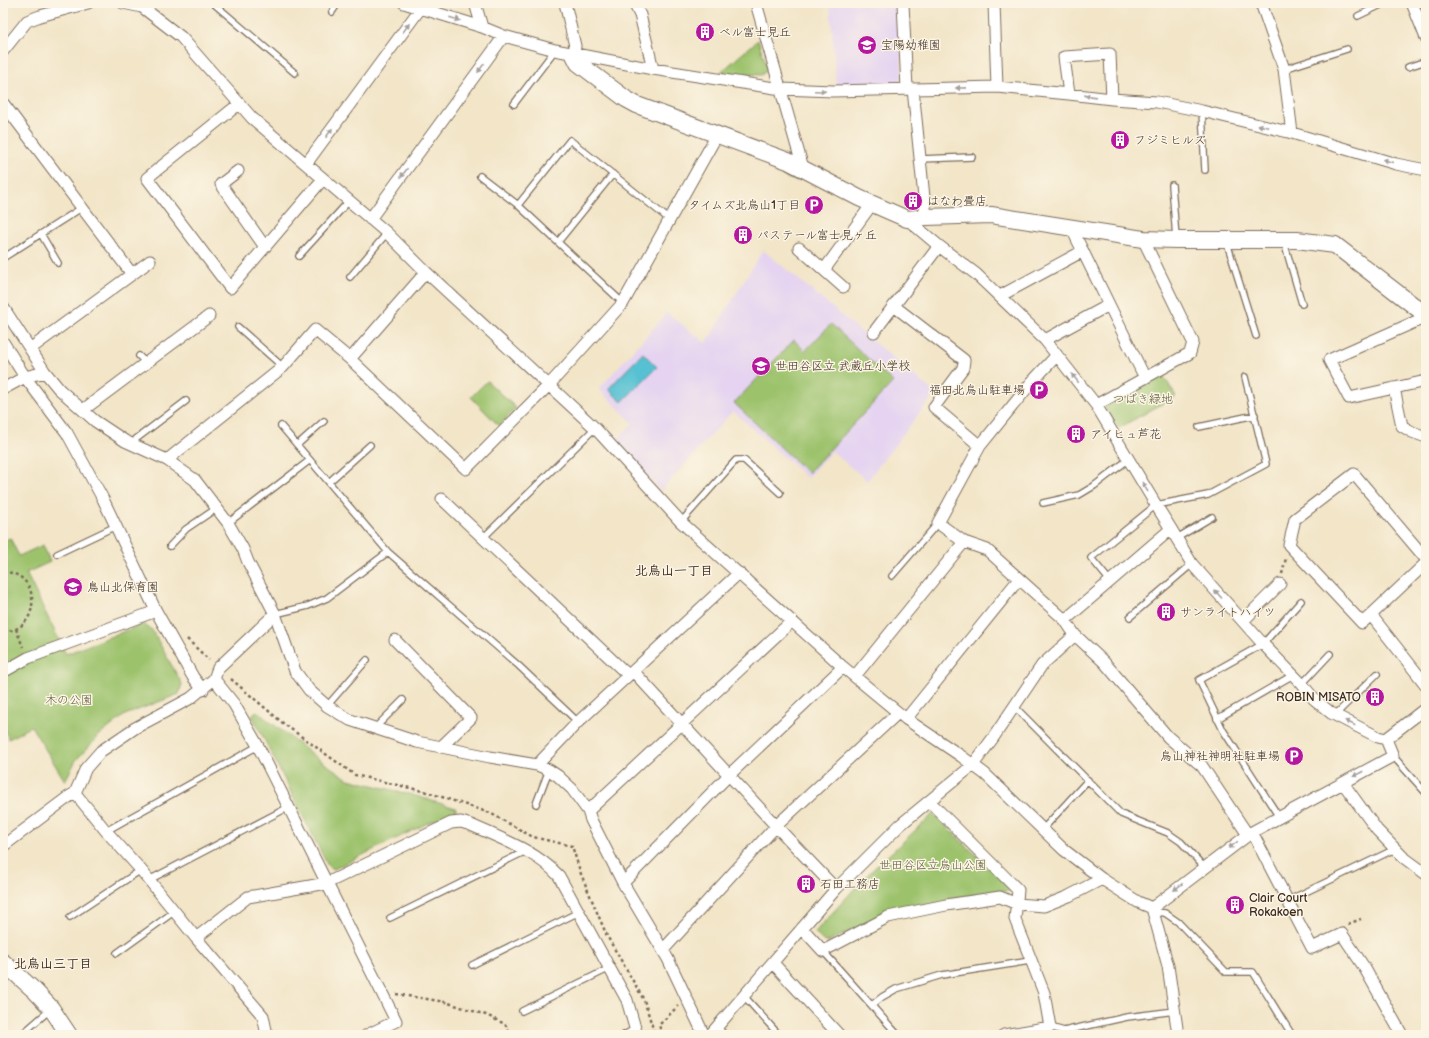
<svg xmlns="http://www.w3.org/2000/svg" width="1429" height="1038" font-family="'Balsamiq Sans','Klee One',sans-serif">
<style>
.built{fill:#e5d3f1}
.green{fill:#9cc26c;stroke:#6c7645}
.water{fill:#57c1d2;stroke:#497678}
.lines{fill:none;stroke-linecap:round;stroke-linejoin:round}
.lane-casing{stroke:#7b6b5a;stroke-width:8}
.street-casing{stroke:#7b6b5a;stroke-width:13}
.secondary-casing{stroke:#7b6b5a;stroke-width:18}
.path{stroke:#7b6b5a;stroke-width:2.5;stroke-dasharray:3 3;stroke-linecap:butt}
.lane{stroke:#fff;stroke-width:5.5}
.street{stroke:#fff;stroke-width:11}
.secondary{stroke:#fff;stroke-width:16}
.oneway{fill:#a79f9a}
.labels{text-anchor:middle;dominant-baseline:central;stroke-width:3;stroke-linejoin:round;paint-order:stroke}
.poi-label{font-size:12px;fill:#3b2a1e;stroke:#fcf5e5;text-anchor:start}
.park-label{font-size:12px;fill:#585835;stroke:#fcf5e5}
.neighbourhood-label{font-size:13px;font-weight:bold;fill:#3b2a1e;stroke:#fcf5e5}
</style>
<rect width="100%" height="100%" fill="#fcf5e5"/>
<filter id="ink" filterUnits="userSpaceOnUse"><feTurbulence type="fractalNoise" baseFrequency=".025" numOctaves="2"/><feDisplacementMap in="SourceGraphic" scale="8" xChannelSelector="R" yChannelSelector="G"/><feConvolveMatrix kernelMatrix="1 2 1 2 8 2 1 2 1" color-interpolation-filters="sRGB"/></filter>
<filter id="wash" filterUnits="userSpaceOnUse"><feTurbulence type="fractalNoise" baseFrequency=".012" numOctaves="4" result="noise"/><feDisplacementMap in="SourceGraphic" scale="16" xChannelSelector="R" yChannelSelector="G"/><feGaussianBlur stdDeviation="0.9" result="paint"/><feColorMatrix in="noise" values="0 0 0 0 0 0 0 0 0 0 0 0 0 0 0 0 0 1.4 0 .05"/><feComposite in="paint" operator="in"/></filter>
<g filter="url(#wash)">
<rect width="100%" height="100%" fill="#f2e5c8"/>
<path class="built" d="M830 3H899L902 76 896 86H836Z
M763 250 935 393 867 481 832 451 807 478 733 411 661 491 624 450 617 440 633 423 599 389 667 313 706 343Z"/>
<path class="green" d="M758 40 768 70 761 75 720 73Z
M774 166 801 176 797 181C785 177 781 177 774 166Z
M831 324 893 382 808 473 734 403 794 340 805 351Z
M1161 372 1176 396 1119 428 1105 409 1109 403Z
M487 381 516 408 499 426 471 397Z
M10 538 19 556 43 545 50 562 26 573 66 654 143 624 152 630 182 684 179 694 125 715 101 734 76 760 65 781 31 726 9 739 3 727V541Z
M256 711 317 758 348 779 409 794 456 808V812L430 822 334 869 328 866 252 715Z
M933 814 1014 891H1000L961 897 868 922 828 942C822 942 819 937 815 932L867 875Z"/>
<path class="water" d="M643 353 657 367 622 402 608 389Z"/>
</g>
<g filter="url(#ink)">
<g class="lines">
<g class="lane-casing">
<path id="lane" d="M213 3 295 73
M332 12 338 3
M1358 16 1385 3
M1408 67 1426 61
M1284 69 1347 49
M514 104 555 50
M1202 111 1205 170
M920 159 972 157
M480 176 518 205 623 303
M1172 185 1176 238
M518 205 570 140 670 220
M41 234 58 263
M558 242 613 174
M1284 242 1302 304
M1227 243 1256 336
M299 256 349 201
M3 258 83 207
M350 277 387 233
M238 327 283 367
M139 356 146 363
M281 426 388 552 519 666 578 722
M1199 427 1255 415
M134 445 136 439 186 401
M297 445 324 421
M329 482 370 445
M1043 503 1079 495 1094 486 1129 459
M681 522 736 460H744L780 493
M228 523 310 460
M483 538 595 428
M1177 538 1212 517
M170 546 186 529 217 508
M57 554 116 526
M892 576 938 523
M1110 581 1091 558 1156 505 1208 495 1266 464 1245 377
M275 614 308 606 327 598 388 552
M1130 617 1192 564
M1302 684 1330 654
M327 706 367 660
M1015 707 1121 814 1168 833 1181 842 1204 867
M1335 715 1377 674
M1217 719 1293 675
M375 728 403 700
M1393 756 1426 793
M536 804 549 770
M1279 817 1223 730 1199 680 1263 644 1301 601
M1043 829 1088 780
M106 831 258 746
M149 880 289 807
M1287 901 1395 849
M1153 912 1165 913 1178 922 1226 972H1253L1292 1035
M70 917 141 870
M390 918 526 851
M823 951 898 1035
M117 953 175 911
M472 965 579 912
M744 996 779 1035
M872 1005 882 997 896 989 942 975 1030 961
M522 1011 610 968
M717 1027 725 1035
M1050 1027 1064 1031 1127 1017 1175 1011
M21 1035 51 1009
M624 1035 635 1029"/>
</g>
<g class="street-casing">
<path id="street" d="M123 3 142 7 181 37 252 118 387 233 426 272 595 428 681 522 843 667 906 719 961 756 985 774 1064 850 1102 879 1138 902 1152 908
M404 3 482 27 504 36 555 50 653 69 781 89 833 91 997 87 1069 94 1112 99 1157 102 1202 111 1292 133 1396 164 1426 170
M475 3 482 27
M565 3 575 46 574 55
M634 3 640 15 653 69
M756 3 803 168
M903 3 907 89
M994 3 997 87
M1261 3 1284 69 1292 133
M1412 3 1426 38
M3 51 27 21 40 16 88 3
M913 89 926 217
M1069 94 1064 57 1110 54 1112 99
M3 103 132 274
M239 104 147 178 230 288 323 179
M306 164 420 9
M238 171 221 184 265 247
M370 219 504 36
M907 219 939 246 976 274 1045 340 1096 405 1156 505 1171 529 1192 564 1263 644 1302 684 1314 699 1331 713 1378 737 1386 739 1426 708
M1071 227 1145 378
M799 248 843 287
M824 270 872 204
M1000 296 1083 251
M894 306 964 360 963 368 934 407 980 446
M3 307 45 372 59 389 95 421 125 441 167 460 195 480 228 523 243 549 248 562 275 614 295 671 309 690 327 706 350 720 417 742 490 757 537 765 549 770 558 776 572 789 588 811 591 820 623 883 668 959 704 1035
M1426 317 1329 360 1349 398 1426 381
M874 332 939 246
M1045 340 1109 305
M3 342 25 377 67 433 103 499 156 611 193 677 203 690
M30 349 150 261
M1057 355 1031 383 980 446 938 523 964 542 987 550 1065 620 1075 635 1104 662 1168 737 1202 766 1248 835
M350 359 426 272
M1394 388 1402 426 1412 432 1426 437
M3 389 25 377 45 372
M1096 405 1190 353 1193 342 1143 239
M83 410 209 316
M167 460 283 367 315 330 350 359 466 469 549 385 623 303 717 135
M442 499 628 675
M1426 559 1354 474 1295 519 1289 545 1362 623 1371 615 1426 685
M1371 615 1426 563
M1065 620 1171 529
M1243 621 1280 584
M395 640 471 718 441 747
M633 671 776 826 836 889
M3 672 28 658 156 611
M855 676 964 542
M214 679 234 704 258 746 396 1021 367 1035
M906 719 1019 579
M537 765 578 722 739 573
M1343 783 1377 830 1403 857 1426 874
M75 793 106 831 141 870 196 938 263 1016 267 1035
M929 801 1018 890 1015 919 1044 993 1050 1027 1004 1035
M588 811 792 621
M1252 832 1312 948 1342 934 1364 967 1402 1035
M3 846 67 798 75 793 86 768 101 751 135 728 191 698 214 679 218 668 275 614
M623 883 729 775 843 667
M1152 908 1252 832 1393 756 1386 739
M1152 908 1168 966 1178 1035
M802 928 823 951 888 917 946 905 1000 897 1017 904 1044 906 1069 896 1102 879
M196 938 248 897 327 883 451 823 461 822 471 825C502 839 536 851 559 876L627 1000 637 1035
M663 950 776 826 898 713
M773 963 839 1035
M710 1035 836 889 900 825 973 765 993 738 1042 665 1075 635"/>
</g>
<g class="secondary-casing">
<path id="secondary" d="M574 55 578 63 626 99 637 105 788 161 859 198 907 219 926 217 991 215 1143 239 1176 240H1297L1335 245 1426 315
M3 962 35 991 51 1008 69 1035"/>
</g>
<path class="path" d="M3 572C43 572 41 633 3 631
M1282 574 1286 558
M16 629 23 647
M187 639 209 660
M231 679 284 724 355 775 427 792 490 813 533 837 572 846 581 874 607 936 644 1000 655 1035
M1348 924 1361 919
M396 994 445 1002 486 1015 505 1024 511 1035
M662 1035 659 1025 678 1006"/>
<use href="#lane" class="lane"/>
<use href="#street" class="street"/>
<use href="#secondary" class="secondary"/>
</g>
<defs><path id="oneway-solid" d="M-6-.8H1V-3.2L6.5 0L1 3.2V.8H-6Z"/></defs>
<g class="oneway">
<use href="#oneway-solid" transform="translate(455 19) rotate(16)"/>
<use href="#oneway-solid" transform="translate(406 28) rotate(-54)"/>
<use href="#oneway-solid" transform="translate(481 68) rotate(126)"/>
<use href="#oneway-solid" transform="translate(961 88) rotate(179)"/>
<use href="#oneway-solid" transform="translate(820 91) rotate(2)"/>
<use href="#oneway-solid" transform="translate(1090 96) rotate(-172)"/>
<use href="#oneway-solid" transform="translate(1263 126) rotate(-166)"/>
<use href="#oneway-solid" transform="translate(329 133) rotate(-54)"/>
<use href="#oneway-solid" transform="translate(1388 161) rotate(-164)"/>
<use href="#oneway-solid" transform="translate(404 173) rotate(126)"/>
<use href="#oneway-solid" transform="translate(1075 378) rotate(-128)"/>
<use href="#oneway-solid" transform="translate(1145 487) rotate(-120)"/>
<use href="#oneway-solid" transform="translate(1218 594) rotate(-132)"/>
<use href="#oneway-solid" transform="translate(1350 723) rotate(-153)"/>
<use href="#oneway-solid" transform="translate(1358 774) rotate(152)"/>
<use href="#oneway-solid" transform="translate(1233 845) rotate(144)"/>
<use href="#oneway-solid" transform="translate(1178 887) rotate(142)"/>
</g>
</g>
<defs>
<g id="building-disc" transform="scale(1)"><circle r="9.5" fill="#b5179e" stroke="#fcf5e5"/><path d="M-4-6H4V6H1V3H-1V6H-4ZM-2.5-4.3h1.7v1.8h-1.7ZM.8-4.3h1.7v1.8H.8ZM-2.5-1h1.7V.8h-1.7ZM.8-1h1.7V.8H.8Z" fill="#fff"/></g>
<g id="school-disc" transform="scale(1)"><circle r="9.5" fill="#b5179e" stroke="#fcf5e5"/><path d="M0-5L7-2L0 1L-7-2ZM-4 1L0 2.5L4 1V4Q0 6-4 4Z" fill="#fff"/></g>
<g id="parking-disc" transform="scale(1)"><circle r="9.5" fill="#b5179e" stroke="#fcf5e5"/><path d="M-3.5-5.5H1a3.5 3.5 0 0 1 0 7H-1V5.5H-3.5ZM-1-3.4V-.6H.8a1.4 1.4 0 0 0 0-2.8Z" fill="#fff"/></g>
</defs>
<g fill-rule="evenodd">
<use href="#building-disc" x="705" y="32"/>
<use href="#school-disc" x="867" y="45"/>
<use href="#building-disc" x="1120" y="140"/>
<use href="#building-disc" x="913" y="201"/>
<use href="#parking-disc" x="814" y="205"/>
<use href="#building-disc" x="743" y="235"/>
<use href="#school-disc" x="761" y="366"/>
<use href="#parking-disc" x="1039" y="390"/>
<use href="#building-disc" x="1076" y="434"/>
<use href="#school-disc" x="73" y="587"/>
<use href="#building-disc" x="1166" y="612"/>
<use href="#building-disc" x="1375" y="697"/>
<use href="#parking-disc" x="1294" y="756"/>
<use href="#building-disc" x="806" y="884"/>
<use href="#building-disc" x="1235" y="905"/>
</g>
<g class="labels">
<g class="poi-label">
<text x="719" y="32">ベル富士見丘</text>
<text x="881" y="45">宝陽幼稚園</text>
<text x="1134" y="140">フジミヒルズ</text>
<text x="927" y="201">はなわ畳店</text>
<text x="800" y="205" text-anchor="end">タイムズ北烏山1丁目</text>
<text x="757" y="235">パステール富士見ヶ丘</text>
<text x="775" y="366">世田谷区立 武蔵丘小学校</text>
<text x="1025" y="390" text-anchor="end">福田北烏山駐車場</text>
<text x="1090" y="434">アイヒュ芦花</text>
<text x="87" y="587">鳥山北保育園</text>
<text x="1180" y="612">サンライトハイツ</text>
<text x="1361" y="697" text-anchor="end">ROBIN MISATO</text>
<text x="1280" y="756" text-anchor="end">烏山神社神明社駐車場</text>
<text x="820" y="884">石田工務店</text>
<text x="1249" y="898">Clair Court<tspan x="1249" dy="14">Rokakoen</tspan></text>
</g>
<g class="park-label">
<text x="1143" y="399">つばき緑地</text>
<text x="69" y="700">木の公園</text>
<text x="933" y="865">世田谷区立烏山公園</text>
</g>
<g class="neighbourhood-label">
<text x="674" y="571">北烏山一丁目</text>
<text x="53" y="964">北烏山三丁目</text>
</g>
</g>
<rect width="1429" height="1038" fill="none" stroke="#fcf5e5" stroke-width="16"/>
</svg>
